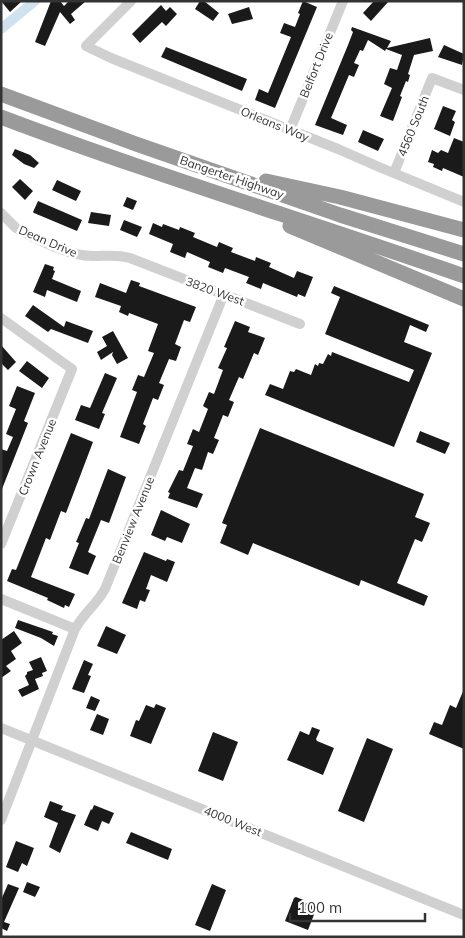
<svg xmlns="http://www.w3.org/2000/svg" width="465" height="938" font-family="Mulish,sans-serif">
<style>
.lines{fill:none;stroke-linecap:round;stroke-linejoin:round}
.canal{stroke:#cfe2ee;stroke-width:10}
.building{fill:#1a1a1a}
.minor{stroke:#d0d0d0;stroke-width:10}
.highway{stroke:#9a9a9a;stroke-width:15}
.labels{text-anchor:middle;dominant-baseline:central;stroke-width:5;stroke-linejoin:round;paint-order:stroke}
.street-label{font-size:12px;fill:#333;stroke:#fff}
</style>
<rect width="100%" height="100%" fill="#fff"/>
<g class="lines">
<path class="canal" d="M1 29 35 1"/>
</g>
<path class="building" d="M1 1H22L10 12Z
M51 1H60L64 6 69 1H86L71 14 75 20 70 24 60 12 45 46 35 42Z
M200 1H204L219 13 213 21 195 9Z
M303 1 317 7 275 108 255 100 259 89 268 93 291 37 280 33 284 23 295 27 300 14 298 13Z
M374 1H389L371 21 363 13Z
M161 5 166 11 170 7 177 14 166 26 162 22 140 43 132 34Z
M249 7 253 19 232 24 228 14Z
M352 27 391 41 387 48 430 38 433 51 414 55 408 74 410 75 408 82 406 81 400 96 402 97 393 121 380 116 392 88 384 84 390 68 397 70 402 55 386 49 385 51 368 40 363 51 360 50 354 63 359 65 354 77 349 75 331 118 347 125 343 135 315 125 348 45 353 32 351 30Z
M444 45 464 54 462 65 438 57Z
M166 47 247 79 242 91 161 57Z
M443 106 456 111 452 120 455 122 450 136 434 129Z
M363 130 384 139 378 151 358 142Z
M454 138 464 142V177L443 168 442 171 433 167 434 164 428 162 432 150 438 153 441 150 448 153Z
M15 149 30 155 39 163 34 168 24 164 12 155Z
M20 179 33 191 25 200 12 187Z
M57 180 81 191 76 201 52 190Z
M127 197 137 201 133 210 123 206Z
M38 201 82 220 77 231 34 213 33 212Z
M91 212 111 215 109 226 88 223Z
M124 220 142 227 137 237 120 230Z
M153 223 162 227 163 224 179 230 180 227 195 233 193 237 217 247 219 242 233 248 231 252 255 261 256 257 271 263 269 267 294 278 297 271 313 277 305 297 298 294 297 297 263 283 261 289 246 283 249 277 225 268 223 273 208 267 210 262 187 252 185 258 170 252 173 244 149 234Z
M45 264 54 267 53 270 55 271 52 279 81 291 77 302 47 290 45 297 33 292Z
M131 280 140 283 139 286 196 307 190 322 184 320 175 344 181 347 176 361 169 359 159 383 164 385 158 400 153 398 143 424 146 426 139 444 120 437 137 392 132 390 138 375 144 377 154 353 148 351 158 324 129 313 128 316 119 312 121 306 95 297 100 283 126 293Z
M334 286 429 325 426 332 410 325 404 342 432 353 394 447 265 395 270 384 283 389 290 371 294 372 296 369 311 375 315 364 318 366 319 363 323 364 328 354 331 356 332 352 409 382 414 370 325 334 340 297 331 293Z
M33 305 64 327 66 321 93 331 88 343 51 329 48 332 25 316Z
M235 321 250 327 248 332 265 338 258 355 254 353 243 379 239 377 229 400 234 402 228 417 223 415 214 438 219 440 213 454 208 452 202 470 195 468 187 488 203 494 197 508 168 498 170 493 168 492 179 470 183 471 193 446 187 444 193 429 199 432 208 409 203 406 209 392 214 394 223 370 218 368 227 348 224 347Z
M113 331 128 358 117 364 112 355 113 352 101 360 97 352 107 346 102 337Z
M1 345 16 362 8 370 1 363Z
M27 361 49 378 42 388 19 371Z
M105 373 117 378 102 413 105 414 99 429 75 420 81 405 90 408Z
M17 386 35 393 24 421 28 423 2 489 1 449 7 451 13 437 6 434 16 409 9 406Z
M260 428 424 494 415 517 430 523 422 542 415 539 397 583 428 596 424 606 361 580 359 586 253 543 248 555 220 543 227 525 222 523Z
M420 431 450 443 445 454 416 442Z
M71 433 93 442 66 513 61 511 50 540 46 538 31 577 75 594 69 607 65 605 64 608 47 600 48 598 7 581 12 569 16 570Z
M108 469 126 477 109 523 101 520 88 552 96 556 88 575 69 568 79 543 76 542 86 518 89 519Z
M161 510 190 524 182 543 167 537 165 541 151 535Z
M144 552 166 561 167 559 175 562 167 582 151 575 146 589 150 590 145 602 140 600 137 609 122 603Z
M18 620 53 632 52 634 58 636 54 646 41 638 15 628Z
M106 626 126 635 117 654 97 646Z
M14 631 22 643 11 651 16 659 6 666 11 671 1 678V640Z
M41 657 47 671 42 673 43 676 35 679 39 689 22 697 18 690 29 685 25 676 27 674V672L33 670 29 662Z
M84 660 93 664 88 675 91 676 84 693 72 689Z
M464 689V749L429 734 434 722 442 725 450 705 456 708Z
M91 696 100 700 95 711 86 708Z
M156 704 166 708 151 744 130 736 136 720 139 721 146 705 154 708Z
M97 714 109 719 103 735 90 730Z
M312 727 320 730 316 739 317 741 334 748 323 775 287 760 300 731 309 735Z
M213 732 238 742 223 781 198 771Z
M367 738 393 749 364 822 338 811Z
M50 801 63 806 61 810 76 815 60 853 49 847 58 823 44 817Z
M94 805 114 813 109 824 102 821 98 831 84 825 91 809 92 810Z
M131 832 172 849 168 860 126 843Z
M16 841 34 848 27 866 22 863 18 872 6 867Z
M27 882 40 887 35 897 23 892Z
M8 884 19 888 4 922 10 924 7 931 1 928V900Z
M212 884 226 890 210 931 195 925Z
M296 897 316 905 315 907H317L308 930 285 921 294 898Z"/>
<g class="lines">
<path class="minor" d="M131 1 86 46 111 58 338 149 379 167 464 202
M290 130 343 1
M394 173 432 78 464 90
M1 213 16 228 23 232C42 241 62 252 82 255 99 258 112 253 130 258L300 324
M1 318 72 369 1 544
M1 599 75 629
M1 728 464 915
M1 820 75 629C83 614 97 604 105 589L224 294"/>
<path class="highway" d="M1 94 136 144 340 215 464 254
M1 117C154 175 310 222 464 276
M266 181 340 197 464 230
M290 226 464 299"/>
</g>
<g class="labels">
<g class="street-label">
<text transform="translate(316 65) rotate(-68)">Belfort Drive</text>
<text transform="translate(275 124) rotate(22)">Orleans Way</text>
<text transform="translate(413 126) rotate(-68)">4560 South</text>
<text transform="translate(232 177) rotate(19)">Bangerter Highway</text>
<text transform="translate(48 241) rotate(23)">Dean Drive</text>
<text transform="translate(215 291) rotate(20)">3820 West</text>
<text transform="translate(37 457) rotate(-68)">Crown Avenue</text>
<text transform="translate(133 520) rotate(-68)">Benview Avenue</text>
<text transform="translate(233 821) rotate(22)">4000 West</text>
</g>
</g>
<rect width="465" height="938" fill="none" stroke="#333333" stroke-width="5"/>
<path d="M290 913v8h135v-8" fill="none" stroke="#333333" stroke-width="2.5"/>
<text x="298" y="913" font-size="15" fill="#333333" stroke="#ffffff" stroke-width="4" paint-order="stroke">100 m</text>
</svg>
